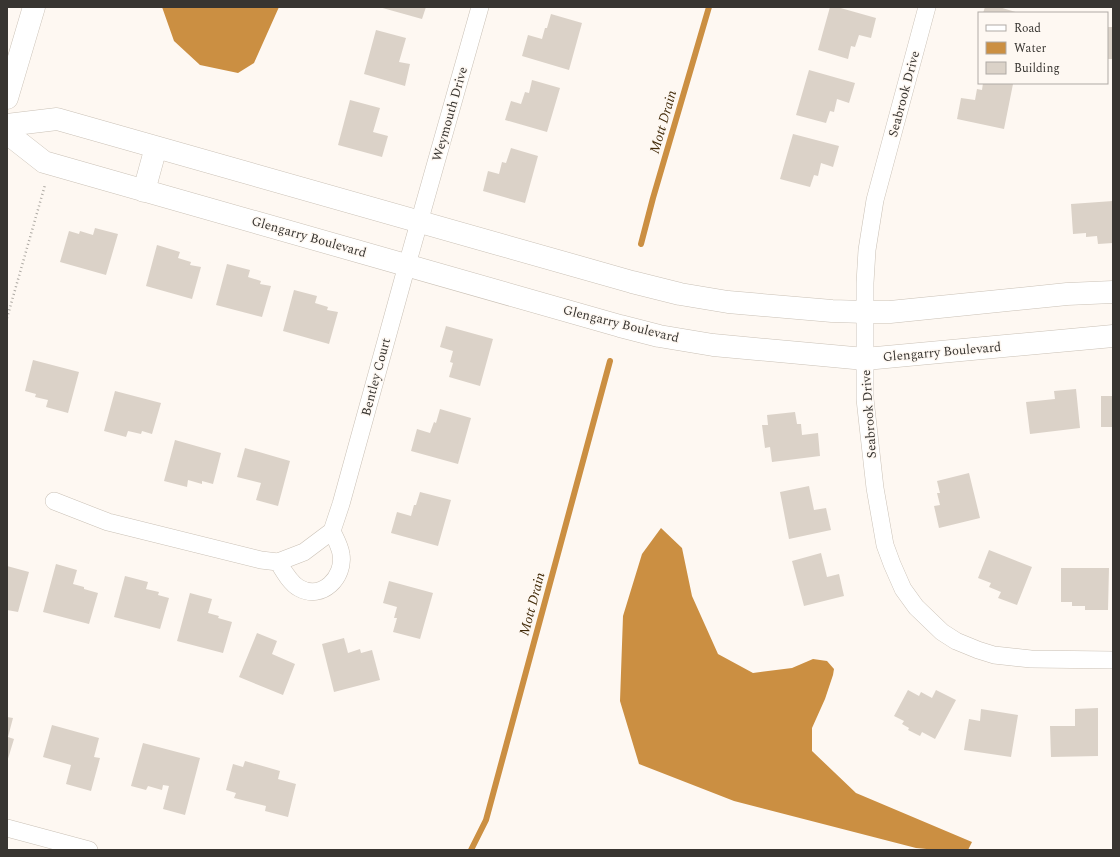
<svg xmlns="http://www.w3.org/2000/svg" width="1120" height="857" font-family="Spectral,serif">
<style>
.water{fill:#cb8f42}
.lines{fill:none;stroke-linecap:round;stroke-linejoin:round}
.stream{stroke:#cb8f42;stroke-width:6}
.building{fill:#dbd2c8}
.street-casing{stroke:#cac1b6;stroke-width:18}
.secondary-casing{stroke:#cac1b6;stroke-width:23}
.path{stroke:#ada9a3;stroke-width:2.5;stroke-dasharray:1 3;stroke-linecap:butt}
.street{stroke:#fff;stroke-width:17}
.secondary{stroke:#fff;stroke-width:22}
.labels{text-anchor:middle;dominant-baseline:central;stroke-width:3;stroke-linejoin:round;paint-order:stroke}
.street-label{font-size:13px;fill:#383531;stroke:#fef8f2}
.water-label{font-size:14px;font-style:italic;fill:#422a08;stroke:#fef8f2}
</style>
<rect width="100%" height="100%" fill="#fef8f2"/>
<path class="water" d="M162 7H279L254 63 238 73 200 65 174 41Z
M661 528 682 548 692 596 718 654 753 673 792 668 813 659 827 661 834 669 833 675 825 699 812 728V751L856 793 972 842 968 850H937L916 848 734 801 639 764 620 701 623 616 642 554Z"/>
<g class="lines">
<path class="stream" d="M641 244 653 198 709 7
M471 850 486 820 610 361"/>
</g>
<path class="building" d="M379 7H426L422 19Z
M830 7H837L876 18 871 38 859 35 855 47 851 46 848 59 818 50Z
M985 7H999L1019 13H983Z
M551 14 582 23 569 70 522 56 528 35 542 39 545 28H547Z
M1107 27H1113V59H1107Z
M376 30 406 38 399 62 410 64 405 86 364 74Z
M809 70 855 83 849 103 837 99 834 112 830 111 826 123 796 115Z
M532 80 560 88 547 132 505 120 511 101 521 104 525 92 529 93Z
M983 83H1007L1013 84 1004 129 957 119 961 98 975 100 977 89 982 90Z
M350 100 380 108 373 132 388 136 382 157 338 145Z
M793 134 839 146 833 167 821 163 818 176 814 175 810 187 780 179Z
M511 148 538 156 525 203 483 191 488 171 499 174 502 162 506 163Z
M1113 201V243L1098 244 1097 236 1086 237V233L1073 234 1071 204Z
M95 228 118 234 106 275 60 262 69 231 79 234 80 231 93 235Z
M157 245 180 252 178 258 191 262 190 265 201 267 192 299 146 286Z
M227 264 250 270 248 277 261 281 260 284 271 286 262 317 216 305Z
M294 290 317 296 315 303 328 307 327 310 338 312 329 344 283 331Z
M446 326 493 339 480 386 449 377 453 363 450 362 453 351 440 347Z
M33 360 79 372 68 413 46 407 48 400 35 397 36 394 25 391Z
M1076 389 1080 428 1030 434 1026 402 1055 399 1054 391Z
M115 391 161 403 152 434 142 431 141 434 128 431 126 437 104 431Z
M1101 396H1113V427H1101Z
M440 409 471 418 458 464 411 451 417 429 430 433 434 422 436 423Z
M795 412 797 424H801L802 435 818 433 820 456 772 462 770 447 765 448 762 425H768L767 415Z
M175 440 221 453 213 484 202 481V484L188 480 187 487 164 481Z
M245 448 290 461 278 506 256 500 261 483 237 477Z
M969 473 980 518 939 528 934 506 940 505 937 493H940L937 481Z
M809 486 814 510 826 508 831 530 789 539 780 492Z
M420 492 451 500 438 546 391 533 397 512 411 516 414 505H416Z
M989 550 1032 567 1017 605 998 598 1001 592 989 587 991 583 978 578Z
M821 553 827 577 839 574 844 596 804 606 792 561Z
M56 564 77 570 73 584 84 587V589L98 593 89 624 43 612Z
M7 566 29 572 18 612 7 610Z
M1061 568H1109L1108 610H1085V606H1072V602H1061Z
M125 576 148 582 146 589 159 592 158 595 169 598 160 629 114 617Z
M389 581 433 593 420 639 393 632 397 618H394L397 607 383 603Z
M190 593 212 599 208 613 219 616 218 618 232 622 223 653 177 641Z
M257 633 277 641 272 654 295 664 283 695 239 677Z
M344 638 348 653 360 649 361 653 372 650 380 680 334 692 322 644Z
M908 690 919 696 921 692 932 698 936 690 956 700 935 739 922 732 920 736 908 730 909 728 902 724 904 721 894 716Z
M1098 708V756L1051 757 1050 726H1075V709Z
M981 709 1018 715 1011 757 964 750 969 719 980 721Z
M7 717 13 718 8 737 14 739 7 762Z
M52 725 99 738 94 757 100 758 91 791 66 784 71 765 43 757Z
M143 743 200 758 185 815 163 809 169 786 163 785 162 790 148 786 146 790 131 786Z
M245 761 280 771 278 779 296 784 288 817 265 811 266 806 234 798 236 793 226 790 233 764 243 767Z"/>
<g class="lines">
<g class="street-casing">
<path id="street" d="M927 7 875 200 867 250 865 283V399L875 488 885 545 892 564 903 589 916 607 942 632 956 641 978 650 994 655 1031 659 1113 660
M54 501 108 522 261 560 278 562 304 552 332 531 341 504 407 265 480 7
M278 562C283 570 290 583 299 588 322 601 345 577 341 554 340 546 335 538 332 531
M7 828 89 850"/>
</g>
<g class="secondary-casing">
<path id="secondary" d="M7 98 34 7
M7 125 57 119 632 282 680 294 728 302 832 311 865 312H890L1067 294 1113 292
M7 133 44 162 620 326 659 336 713 345 865 359 1113 336
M144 191 156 147"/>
</g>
<path class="path" d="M7 318 45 185"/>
<use href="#street" class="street"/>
<use href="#secondary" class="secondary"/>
</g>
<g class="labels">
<g class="street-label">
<text transform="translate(904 94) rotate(-75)">Seabrook Drive</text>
<text transform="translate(450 114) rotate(-74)">Weymouth Drive</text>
<text transform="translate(309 237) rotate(16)">Glengarry Boulevard</text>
<text transform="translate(621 324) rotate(14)">Glengarry Boulevard</text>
<text transform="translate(942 352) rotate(-5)">Glengarry Boulevard</text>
<text transform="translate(376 377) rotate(-75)">Bentley Court</text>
<text transform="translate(869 414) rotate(-94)">Seabrook Drive</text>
</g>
<g class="water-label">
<text transform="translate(663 122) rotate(-74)">Mott Drain</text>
<text transform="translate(532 604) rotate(-75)">Mott Drain</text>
</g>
</g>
<rect width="1120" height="857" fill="none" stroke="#383531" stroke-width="16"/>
<rect x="978" y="12" width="130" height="72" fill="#fef8f2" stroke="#afaaa5"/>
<rect x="986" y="25" width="20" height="6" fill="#ffffff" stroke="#afaaa5"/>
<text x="1014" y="32" font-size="12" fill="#383531">Road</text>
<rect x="986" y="42" width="20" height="12" fill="#cb8f42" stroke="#afaaa5"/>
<text x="1014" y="52" font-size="12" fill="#383531">Water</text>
<rect x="986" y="62" width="20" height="12" fill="#dbd2c8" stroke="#afaaa5"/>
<text x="1014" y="72" font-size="12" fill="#383531">Building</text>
</svg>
